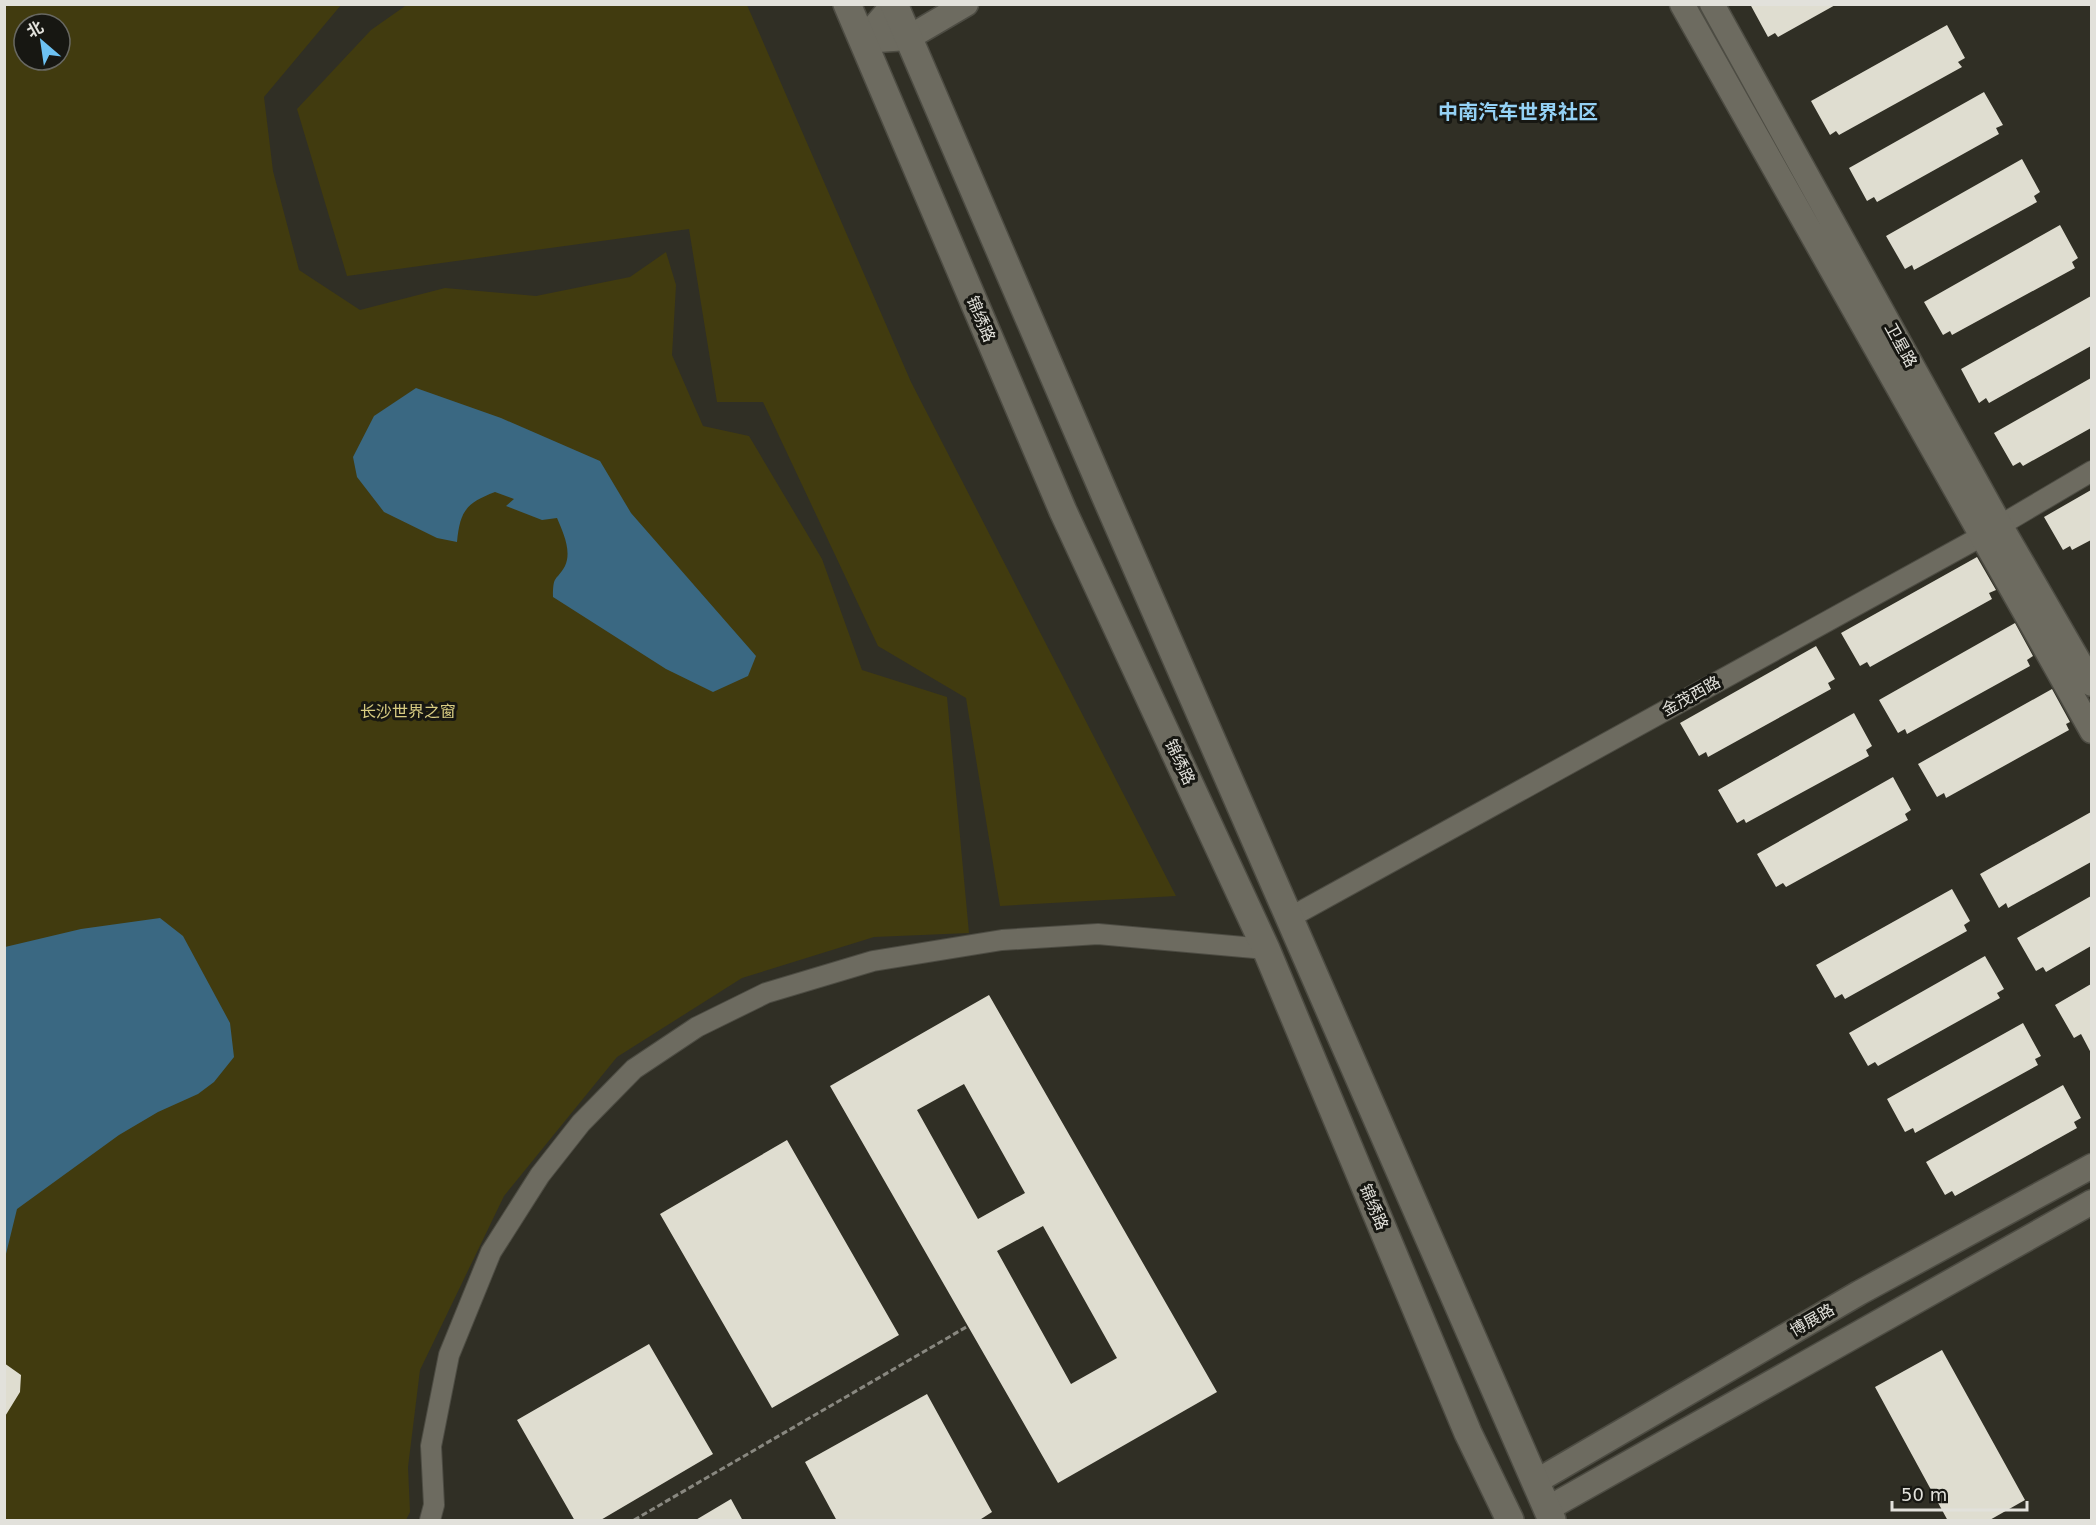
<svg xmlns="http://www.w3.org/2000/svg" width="2096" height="1525" font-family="'DejaVu Sans','Noto Sans SC',sans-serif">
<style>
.green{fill:#413b0f;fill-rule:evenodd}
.water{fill:#3a6882}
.building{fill:#dfddd0;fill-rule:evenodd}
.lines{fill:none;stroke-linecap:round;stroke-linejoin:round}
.minor-casing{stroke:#4d4c43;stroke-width:22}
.tertiary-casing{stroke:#4d4c43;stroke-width:27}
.secondary-casing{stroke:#4d4c43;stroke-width:30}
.path{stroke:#898880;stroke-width:3;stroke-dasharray:6 3;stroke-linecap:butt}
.minor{stroke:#6d6b60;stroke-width:20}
.tertiary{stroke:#6d6b60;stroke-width:24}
.secondary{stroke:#6d6b60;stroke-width:27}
.labels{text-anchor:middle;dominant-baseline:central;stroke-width:6;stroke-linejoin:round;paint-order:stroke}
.street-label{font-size:16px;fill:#e2e1db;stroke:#171712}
.park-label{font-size:16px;fill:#d8cc82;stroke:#171712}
.quarter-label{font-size:20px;font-weight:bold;fill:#94d1f5;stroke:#171712}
</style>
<rect width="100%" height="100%" fill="#302f25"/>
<path class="green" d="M408 4 747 5 911 382 1176 896 1000 906 966 698 878 646 763 402H717L689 229 347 276 297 109 371 30Z
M5 5H341L264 97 273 171 299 270 360 310 445 288 536 296 630 277 666 252 676 285 672 355 703 426 749 436 822 559 862 670 947 697 969 933 874 937 742 978 617 1057 504 1196 420 1370 408 1467 410 1512 406 1520H5ZM24 24H60V60H24Z"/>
<path class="water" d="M416 388 501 418 600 461 631 513 756 656 748 676 713 692 666 669 553 597C553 574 556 582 565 566 572 551 563 532 557 518L542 520 506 506 514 499 495 492C466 503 460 511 457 542L437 538 384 512 357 477 353 457 374 416Z
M160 918 183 936 230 1023 234 1057 214 1082 198 1094 158 1112 119 1135 17 1209 5 1258V947L81 929Z"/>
<path class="building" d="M1750 4H1837L1778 37 1775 33 1768 37Z
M1947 25 1965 58 1958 62 1962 67 1839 135 1836 131 1830 135 1811 101Z
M1984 92 2003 125 1996 128 1999 134 1877 202 1874 197 1867 201 1849 168Z
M2022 159 2040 192 2034 196 2037 202 1914 270 1912 265 1905 269 1886 236Z
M2060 225 2078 258 2072 262 2075 268 1952 335 1950 331 1943 335 1924 302Z
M2091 296V346L1989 403 1986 398 1979 403 1961 369Z
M2091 378V428L2023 466 2020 462 2013 466 1994 433Z
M2091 490V540L2072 550 2070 546 2063 550 2044 517Z
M1977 557 1996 590 1989 593 1992 599 1870 667 1867 662 1860 666 1841 633Z
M2015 623 2033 656 2027 660 2030 666 1907 734 1905 729 1898 733 1879 700Z
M1816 646 1835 679 1828 683 1831 689 1708 757 1706 752 1699 756 1680 723Z
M2052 689 2070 722 2066 724 2069 730 1946 798 1944 793 1937 797 1918 764Z
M1854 713 1872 746 1866 750 1869 756 1746 823 1744 819 1737 823 1718 790Z
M1893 777 1911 810 1905 814 1908 820 1786 887 1783 883 1776 887 1757 854Z
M2091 812V862L2008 908 2006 903 1999 908 1980 874Z
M1952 889 1970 921 1964 925 1967 931 1845 999 1842 994 1835 998 1816 965Z
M2091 896V946L2046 972 2043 967 2036 971 2017 938Z
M1985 956 2004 989 1997 993 2000 998 1878 1066 1875 1062 1868 1066 1849 1033Z
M2091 984V1053L2081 1034 2074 1038 2055 1005Z
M989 995 1217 1392 1058 1483 830 1086ZM964 1084 1025 1193 978 1219 917 1110ZM1043 1226 1117 1358 1071 1384 997 1251Z
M2023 1023 2041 1056 2035 1059 2038 1065 1915 1133 1913 1128 1905 1132 1887 1099Z
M2063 1085 2081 1118 2074 1122 2077 1128 1955 1196 1952 1191 1945 1195 1926 1162Z
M787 1140 899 1335 772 1408 660 1214Z
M649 1344 713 1454 599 1521H575L517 1420Z
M1942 1350 2025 1500 1988 1521H1948L1875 1387Z
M4 1363 21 1375 20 1392 4 1418Z
M927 1394 992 1512 978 1521H837L805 1462Z
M731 1499 743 1521H694Z"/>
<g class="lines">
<g class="minor-casing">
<path id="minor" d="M1289 918 1982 536 2092 471
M430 1520 434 1505 431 1446 449 1355 491 1252 540 1175 581 1123 634 1069 697 1027 766 993 873 961 1002 940 1098 934 1266 949"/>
</g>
<g class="tertiary-casing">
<path id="tertiary" d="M1682 4 2092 731
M1712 4 2000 525 2092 684
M862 41 908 38 966 4
M862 41 894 4
M1537 1481 1859 1293 2092 1166
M1547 1509 2092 1202"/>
</g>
<g class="secondary-casing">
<path id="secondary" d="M847 4 1063 511 1266 949 1468 1433 1510 1520
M894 4 1104 493 1552 1520"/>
</g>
<path class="path" d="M634 1520 968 1326"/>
<use href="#minor" class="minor"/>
<use href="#tertiary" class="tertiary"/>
<use href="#secondary" class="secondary"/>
</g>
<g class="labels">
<g class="street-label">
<text transform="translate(981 319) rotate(67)">锦绣路</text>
<text transform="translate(1901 345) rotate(61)">卫星路</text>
<text transform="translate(1691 696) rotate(-29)">金茂西路</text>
<text transform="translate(1180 762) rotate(65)">锦绣路</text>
<text transform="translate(1374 1207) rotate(67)">锦绣路</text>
<text transform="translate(1812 1320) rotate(-30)">博展路</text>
</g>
<g class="park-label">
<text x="408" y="711">长沙世界之窗</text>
</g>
<g class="quarter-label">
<text x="1518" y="112">中南汽车世界社区</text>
</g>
</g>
<rect width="2096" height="1525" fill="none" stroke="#e2e1db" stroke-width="12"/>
<g transform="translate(42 42) rotate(331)"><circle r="28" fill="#171712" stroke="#686862" stroke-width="1.5"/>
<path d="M0-4.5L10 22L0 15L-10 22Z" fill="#6dc2f3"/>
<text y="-9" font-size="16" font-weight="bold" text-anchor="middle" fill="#e2e1db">北</text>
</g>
<path d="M1892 1501v9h135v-9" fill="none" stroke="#e2e1db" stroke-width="3"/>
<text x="1901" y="1501" font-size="18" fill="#e2e1db" stroke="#171712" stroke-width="4.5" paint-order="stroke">50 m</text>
</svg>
